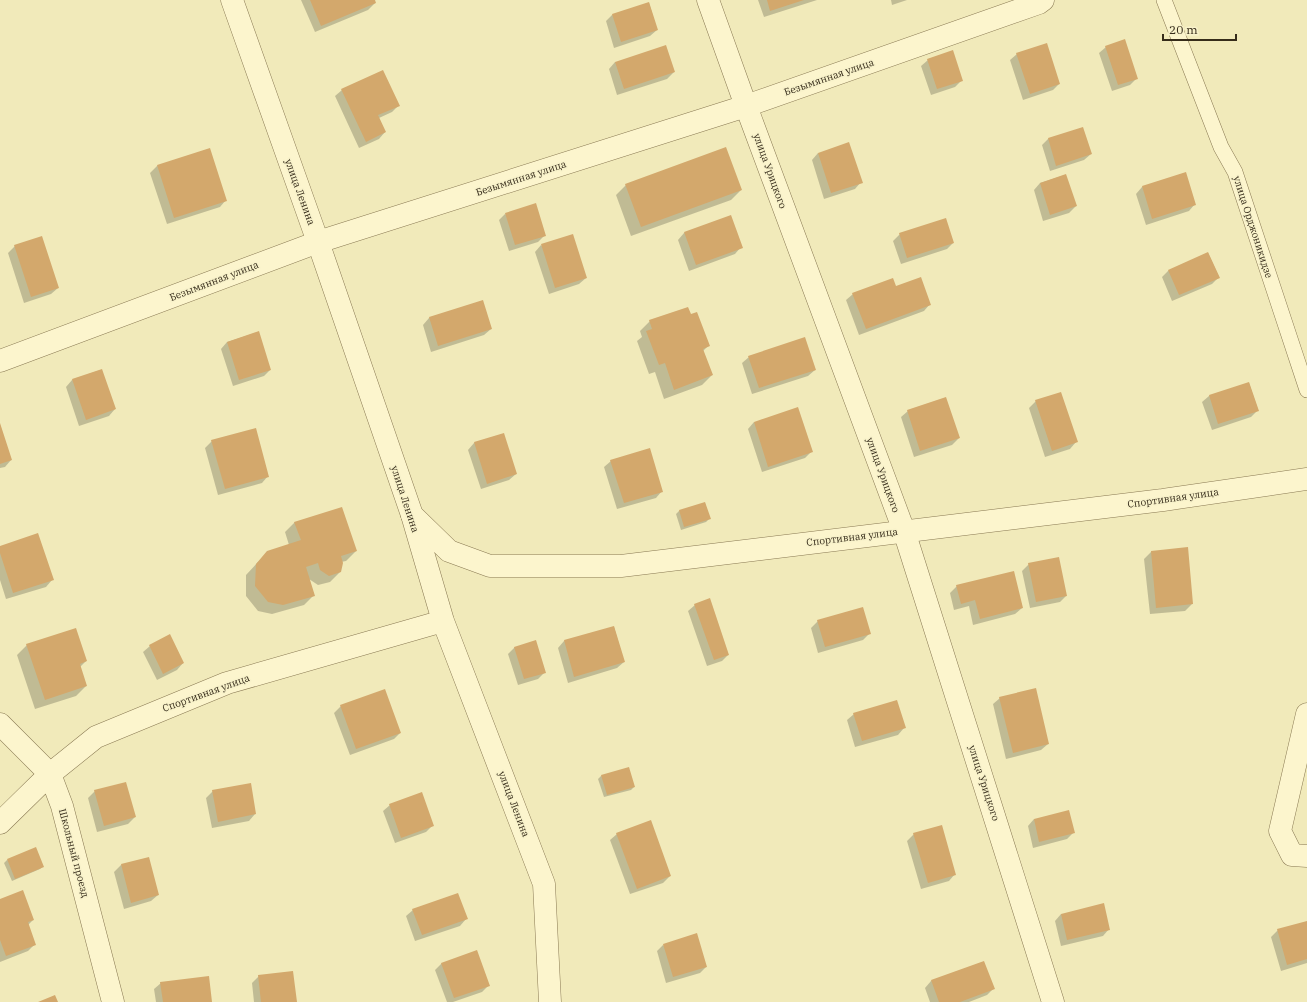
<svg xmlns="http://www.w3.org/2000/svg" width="1307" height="1002" font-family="'IBM Plex Serif',serif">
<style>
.shadow{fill:#0003}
.building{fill:#d3a86c}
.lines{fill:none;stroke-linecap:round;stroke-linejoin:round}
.service-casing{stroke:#897953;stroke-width:16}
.minor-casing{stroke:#897953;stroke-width:23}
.tertiary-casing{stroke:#897953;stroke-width:23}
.service{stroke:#fcf5cd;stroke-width:15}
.minor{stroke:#fcf5cd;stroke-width:22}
.tertiary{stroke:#fcf5cd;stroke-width:22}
.labels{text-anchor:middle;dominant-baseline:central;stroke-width:3;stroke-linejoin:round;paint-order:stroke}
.street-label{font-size:10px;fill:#362c1a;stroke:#f8f2ca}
</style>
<rect width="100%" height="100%" fill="#f1eaba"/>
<path class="shadow" d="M301 0H374L375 3 368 10 315 32Z
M758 0H817L764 17Z
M891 0H907L892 5Z
M649 3 657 30 650 36 614 48 606 21 612 15Z
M1106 47 1137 78 1130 85 1112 91 1099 53Z
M1017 54 1059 84 1053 90 1023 100 1010 60Z
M928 60 962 80 955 87 931 95 921 66Z
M615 62 674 72 667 79 617 95 609 69Z
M342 90 399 105 392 112 379 118 385 132 379 139 359 148 335 96Z
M1082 128 1091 154 1084 160 1050 171 1042 145 1048 139Z
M209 149 226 200 220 207 167 224 150 173 157 166Z
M818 153 861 182 855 189 824 199 812 160Z
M1185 173 1195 204 1189 211 1146 225 1136 194 1142 187Z
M1065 175 1076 206 1069 213 1043 221 1034 190 1040 183Z
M626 185 741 190 731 200 631 236 616 195Z
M505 214 545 235 538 242 509 251 499 220Z
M730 217 741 247 735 254 689 271 678 240 684 233Z
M900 234 953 243 947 249 901 264 893 241Z
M541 245 586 278 579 284 549 294 535 252Z
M15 246 58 288 51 294 24 303 8 253Z
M1208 253 1219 277 1212 284 1172 301 1162 277 1168 271Z
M895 287 930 304 924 311 859 335 846 300 853 294Z
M482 301 491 329 484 335 431 352 423 325 429 318Z
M650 321 708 346 703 351 712 375 702 385 664 399 655 372 649 374 637 341 642 337 640 331Z
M258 332 270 370 264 376 233 386 221 349 227 342Z
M749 357 815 370 808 376 752 394 742 363Z
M101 370 115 409 109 416 79 426 66 387 72 380Z
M1249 383 1258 410 1251 417 1212 430 1202 402 1209 396Z
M1036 401 1076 442 1070 449 1045 457 1029 408Z
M908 411 959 438 952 445 914 457 901 417Z
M754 422 811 452 805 458 762 472 748 429Z
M0 425 11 460 5 467 0 468Z
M503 434 516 474 509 480 481 489 468 450 474 443Z
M212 441 268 476 262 483 218 495 205 448Z
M611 461 662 491 656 498 617 509 604 467Z
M705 503 709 519 706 522 681 530 676 514 679 511Z
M295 522 356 551 346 561 341 562 340 572 330 582 318 585 309 579 314 595 304 605 272 614 258 611 246 596V575L258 562 289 545 285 532Z
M0 547 52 580 46 587 6 599 0 580Z
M1187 549 1192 604 1185 611 1150 614 1144 559 1151 552Z
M1029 564 1066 596 1060 602 1030 608 1022 571Z
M957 586 1022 608 1015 614 973 625 969 606 954 610 950 593Z
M695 605 728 655 722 661 707 666 688 611Z
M818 621 870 633 863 640 818 653 811 628Z
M614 627 624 662 617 668 568 683 558 648 564 641Z
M27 645 86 661 80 667 86 686 76 696 35 709 17 655Z
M150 646 183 663 177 670 157 680 143 652Z
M515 647 544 673 538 679 518 685 508 654Z
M1000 698 1048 744 1041 750 1006 759 993 704Z
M341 706 400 733 394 739 350 755 334 713Z
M854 714 904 728 898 735 855 747 847 720Z
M628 768 634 787 631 790 604 797 598 779 601 776Z
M95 791 135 817 128 824 97 832 88 798Z
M213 791 255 814 249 821 212 828 206 798Z
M390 805 432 826 426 832 395 843 383 811Z
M1034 819 1074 832 1067 839 1033 848 1028 826Z
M617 834 670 876 663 883 630 894 610 840Z
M914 834 955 874 949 881 921 889 907 841Z
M148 858 158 895 151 901 124 909 114 872 121 865Z
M7 860 43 866 40 869 12 881 4 863Z
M0 900 33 920 28 925 35 944 28 951 0 962Z
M413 910 466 919 460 926 415 941 406 916Z
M1061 914 1109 929 1103 936 1061 946 1055 921Z
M1307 922V963L1281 971 1271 937 1278 930Z
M663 945 706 967 700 973 666 983 657 951Z
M983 962 993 989 987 995 969 1002H930L925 988 931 981Z
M442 963 489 985 482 992 453 1002H447L435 970Z
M259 976 296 1002H254L252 983Z
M161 983 211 1002H156L154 989Z"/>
<path class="building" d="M310 0H375L376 3 321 26Z
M767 0H804L770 11Z
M649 2 658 30 621 42 612 14Z
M1125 39 1138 79 1118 85 1105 46Z
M1047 43 1060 84 1030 94 1016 53Z
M666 45 675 72 624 89 615 62Z
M953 50 963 81 937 89 927 59Z
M383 70 400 106 378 115 386 132 366 142 341 89Z
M1083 127 1092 154 1056 166 1048 138Z
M849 142 863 183 831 193 818 153Z
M726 147 742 190 641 227 625 184Z
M210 148 227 201 174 218 157 165Z
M1186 172 1196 205 1152 219 1142 186Z
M1066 174 1077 206 1050 215 1040 183Z
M536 203 546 236 515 245 505 213Z
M731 215 743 248 696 265 684 232Z
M946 218 954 243 907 258 899 233Z
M573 234 587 278 555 288 541 244Z
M42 236 59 288 31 297 14 245Z
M1208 252 1220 278 1179 295 1168 270Z
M921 277 931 305 866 329 852 293 893 278 896 286Z
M483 300 492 329 438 346 429 317Z
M688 307 691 314 697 312 710 346 703 349 713 375 674 390 665 363 659 365 646 331 652 329 649 320Z
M259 331 271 370 239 380 227 342Z
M805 337 816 370 759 388 748 356Z
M102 369 116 409 86 420 72 379Z
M1249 382 1259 411 1218 424 1209 395Z
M1061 392 1078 442 1052 451 1035 400Z
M946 397 960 438 920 451 907 410Z
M798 407 813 452 768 467 754 422Z
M0 423 12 460 0 464Z
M256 428 269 477 225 489 211 440Z
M504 433 517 474 487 484 474 442Z
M650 448 663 492 624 503 610 460Z
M705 502 711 519 684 527 679 510Z
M342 507 357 551 341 556 343 563 341 572 329 576 320 570 318 563 306 567 315 596 283 605 268 602 255 586 256 564 267 551 301 540 294 522Z
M38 533 54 580 13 593 0 553V546Z
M1188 547 1193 604 1156 608 1151 551Z
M1059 557 1067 596 1036 602 1028 563Z
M1014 571 1023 608 980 619 975 600 961 604 956 585Z
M710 598 729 655 714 660 694 604Z
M863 607 871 634 825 647 817 620Z
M614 626 625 662 574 677 564 640Z
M76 628 87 661 80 664 87 686 45 700 26 644Z
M170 634 184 663 163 674 149 645Z
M536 640 546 673 524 679 514 647Z
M1036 688 1049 744 1013 753 999 697Z
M385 689 401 733 356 749 340 705Z
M897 700 906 728 862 741 853 713Z
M629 767 635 787 607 795 601 775Z
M126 782 136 817 104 826 94 790Z
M251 783 256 814 218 822 212 790Z
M422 792 434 826 401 838 389 804Z
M1069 810 1075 833 1039 842 1034 819Z
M651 820 671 876 637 889 616 833Z
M942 825 956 875 928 883 913 833Z
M36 847 44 867 15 879 7 859Z
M149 857 159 895 131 903 121 864Z
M23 890 34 920 28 922 36 945 6 956 0 940V899Z
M458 893 468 919 422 935 412 909Z
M1104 903 1110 930 1067 940 1061 914Z
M1307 921V959L1287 965 1277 929Z
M697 933 707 967 673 977 663 944Z
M477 950 490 986 454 998 441 963Z
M984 961 995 989 960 1002H939L931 980Z
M293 971 297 1002H261L258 975Z
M209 976 212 1002H163L160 982Z
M55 995 58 1002H38Z"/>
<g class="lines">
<g class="service-casing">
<path id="service" d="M1164 0 1221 147 1235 172 1307 390"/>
</g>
<g class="minor-casing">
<path id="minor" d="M708 0 746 106 904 531 1053 1002
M0 361 318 242 746 106 1039 3 1043 0
M412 515 443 621 544 884 550 1002
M1307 714 1280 831 1292 855 1307 856
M0 724 50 774 62 806 113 1002
M0 823 50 774 96 737 227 683 443 621"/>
</g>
<g class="tertiary-casing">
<path id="tertiary" d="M232 0 318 242 412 515 449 551 490 566H621L1163 500 1307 479"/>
</g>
<use href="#service" class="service"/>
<use href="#minor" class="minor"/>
<use href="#tertiary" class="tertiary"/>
</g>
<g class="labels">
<g class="street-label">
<text transform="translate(829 77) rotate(-19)">Безымянная улица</text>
<text transform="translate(770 171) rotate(70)">улица Урицкого</text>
<text transform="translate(521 178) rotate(-18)">Безымянная улица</text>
<text transform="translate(300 192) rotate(70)">улица Ленина</text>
<text transform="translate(1253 227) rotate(72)">улица Орджоникидзе</text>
<text transform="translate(214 281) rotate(-21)">Безымянная улица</text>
<text transform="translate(883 475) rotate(70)">улица Урицкого</text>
<text transform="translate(1173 498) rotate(-8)">Спортивная улица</text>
<text transform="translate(405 499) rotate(72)">улица Ленина</text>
<text transform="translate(852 537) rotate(-7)">Спортивная улица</text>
<text transform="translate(206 693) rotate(-20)">Спортивная улица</text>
<text transform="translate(984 783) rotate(72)">улица Урицкого</text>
<text transform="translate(514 804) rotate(69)">улица Ленина</text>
<text transform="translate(74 853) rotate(75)">Школьный проезд</text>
</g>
</g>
<path d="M1163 34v6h73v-6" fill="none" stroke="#362c1a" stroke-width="2"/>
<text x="1169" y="34" font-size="12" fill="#362c1a" stroke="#f8f2ca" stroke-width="3" paint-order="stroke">20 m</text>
</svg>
